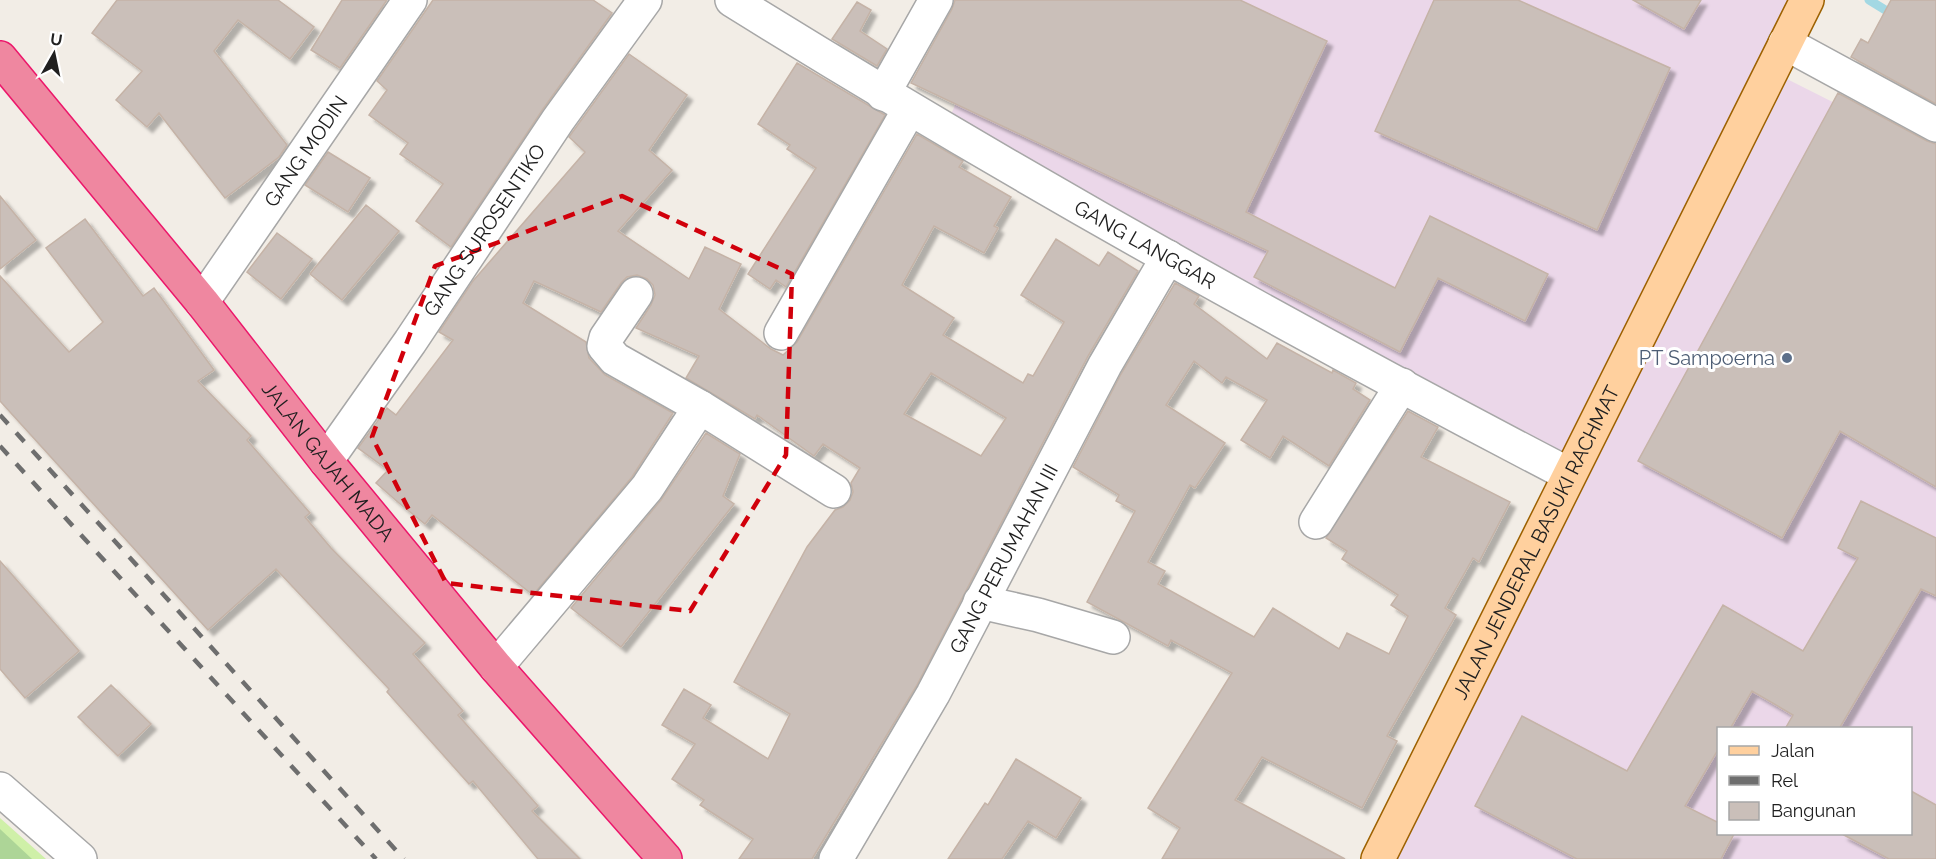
<svg xmlns="http://www.w3.org/2000/svg" width="1936" height="859" font-family="Raleway,sans-serif">
<style>
.industrial{fill:#ebd7e9;fill-rule:evenodd}
.grass{fill:#cff0a8}
.forest{fill:#add597}
.lines{fill:none;stroke-linecap:round;stroke-linejoin:round}
.stream{stroke:#a3d8e3;stroke-width:9}
.building{fill:#cabfb9;stroke:#c5b3a7;stroke-width:1.5;fill-rule:evenodd;filter:url(#shadow)}
.minor-casing{stroke:#a7a7a7;stroke-width:36}
.major-casing{stroke:#9d6100;stroke-width:36}
.highway-casing{stroke:#ec176b;stroke-width:36}
.minor{stroke:#fff;stroke-width:33}
.major{stroke:#ffd09e;stroke-width:33}
.highway{stroke:#ef87a0;stroke-width:33}
.rail{stroke:#6e6e6e;stroke-width:4.5;stroke-dasharray:12 12;stroke-linecap:butt}
.marked{fill:none;stroke:#d1000b;stroke-width:4.5;stroke-dasharray:12 8;stroke-linejoin:round}
.service-dot{fill:#5c6f8a;stroke:#fff;stroke-width:2}
.labels{text-anchor:middle;dominant-baseline:central;stroke-width:6;stroke-linejoin:round;paint-order:stroke}
.street-label{font-size:20px;fill:#202020;stroke:#fff}
.service-label{font-size:20px;fill:#4e5e75;stroke:#fff;text-anchor:end}
</style>
<defs>
<filter id="shadow"><feDropShadow dx="5.5" dy="5.5" stdDeviation="1.5" flood-color="#0004"/></filter>
</defs>
<rect width="100%" height="100%" fill="#f2ede6"/>
<path class="industrial" d="M1002 0H1790L1771 71 1936 154V859H1365L1575 460 944 130ZM1718 728H1910V834H1718Z"/>
<path class="grass" d="M0 818 46 859H0Z"/>
<path class="forest" d="M0 829 32 859H0Z"/>
<g class="lines">
<path class="stream" d="M1869 0 1895 16"/>
</g>
<path class="building" d="M117 0H278L314 27 290 59 238 20 214 51 287 145 279 157 225 198 159 113 147 127 116 100 142 71 92 33Z
M342 0H387L340 68 311 50Z
M433 0H593L612 13 543 109 451 247 416 221 443 184 400 154 408 143 369 115 387 90 377 81Z
M955 0H1240L1327 41 1246 212 1395 288 1430 216 1548 274 1525 321 1438 278 1400 352 1254 277 1268 251 911 83 952 9Z
M1434 0H1518L1670 68 1597 230 1375 131Z
M1633 0H1701L1684 29Z
M1891 0H1936V104L1851 57 1861 39 1868 43Z
M857 2 871 10 860 31 887 49 877 66 832 39Z
M629 54 687 95 649 150 672 170 618 231 689 279 705 247 741 264 719 309 771 349 783 355 797 342 917 134 963 161 959 167 1011 197 994 226 998 228 984 253 934 226 902 285 954 318 943 335 1023 383 1028 374 1033 376 1064 322 1021 295 1056 239 1099 266 1108 252 1138 271 1088 356 917 685 812 859H739L753 839 700 805 704 800 672 779 695 744 662 725 684 689 711 705 703 718 768 759 790 714 734 682 807 547 835 510 843 507 850 500 853 492 851 483 860 468 823 444 814 456 757 415 755 419 686 378 699 356 636 328 651 305 655 295 653 285 647 279 637 275 627 277 621 283 601 312 534 281 523 303 586 342 589 358 605 375 673 413 632 477 533 595 432 515 425 524 399 503 376 483 388 470 358 448 387 408 396 415 453 340 439 332 473 281 585 152 569 137ZM931 373 1006 418 981 456 904 414Z
M797 63 885 115 786 287 776 280 770 289 748 274 816 168 787 149 790 145 758 124Z
M1838 93 1927 141 1936 144V487L1840 431 1782 538 1638 461Z
M328 152 370 178 348 212 305 185Z
M0 196 36 240 0 269Z
M366 205 399 231 342 300 310 274Z
M85 219 143 296 154 288 214 370 198 381 251 436 247 440 310 513 305 517 331 548 425 643 413 654 463 711 458 715 538 806 532 811 580 859H538L473 781 469 784 387 692 389 689 276 569 208 630 0 401V276L69 352 103 322 46 248Z
M277 233 312 259 281 299 247 272Z
M1175 283 1199 296 1194 304 1267 359 1277 343 1332 373 1333 370 1356 383 1353 389 1370 400 1329 466 1283 436 1270 458 1241 440 1267 400 1226 377 1222 383 1194 361 1166 405 1225 443 1195 488 1190 485 1148 562 1165 571 1158 584 1254 637 1273 608 1339 649 1347 633 1389 654 1408 616 1391 605 1398 595 1342 559 1347 551 1326 538 1408 411 1438 427 1421 457 1510 502 1479 562 1473 558 1445 608 1456 615 1387 736 1397 741 1362 808 1262 757 1235 800 1345 859H1162L1180 828 1148 808 1232 673 1171 640 1168 646 1087 602 1135 511 1116 501 1119 495 1073 467 1121 374Z
M706 433 740 454 723 496 734 504 621 647 571 608 661 500Z
M1861 501 1936 538V596L1921 589 1839 729H1785L1793 715 1752 691 1730 729H1719V748L1685 806 1719 823V834H1734L1721 859H1577L1475 806 1522 716 1627 771 1723 605 1803 651 1858 558 1838 548Z
M0 561 79 651 25 698 0 669Z
M111 685 151 724 118 756 78 717Z
M1016 759 1081 798 1056 838 1028 821 1002 859H948L985 803 988 805Z
M1911 791 1936 805V859H1889L1842 834H1911Z"/>
<g class="lines">
<g class="minor-casing">
<g id="minor">
<path id="s1" d="M732 0C1004 169 1284 326 1568 474"/>
<path d="M1785 43 1936 125"/>
<path d="M883 94 936 0"/>
<path d="M636 294 606 338 604 346 615 359 700 407"/>
<path id="s2" d="M202 302 410 0"/>
<path d="M781 333 909 110"/>
<path id="s3" d="M326 461 410 342 558 120 645 0"/>
<path d="M1316 522 1402 385"/>
<path d="M980 602 1038 615 1113 637"/>
<path d="M496 667 647 488 700 407 834 491"/>
<path d="M0 789 80 859"/>
<path id="s4" d="M836 859 933 694 1105 365 1168 257"/>
</g>
</g>
<g class="major-casing">
<g id="major">
<path id="s5" d="M1378 859 1807 0"/>
</g>
</g>
<g class="highway-casing">
<g id="highway">
<path id="s6" d="M0 58 202 302 326 461 496 667 665 859"/>
</g>
</g>
<use href="#minor" class="minor"/>
<use href="#major" class="major"/>
<use href="#highway" class="highway"/>
<path class="rail" d="M0 415 404 859
M0 446 376 859"/>
</g>
<path class="marked" d="M622 196 792 274 786 455 690 611 446 583 372 437 435 266Z"/>
<circle class="service-dot" cx="1787" cy="358" r="6"/>
<g class="labels">
<g class="street-label">
<text stroke="none"><textPath href="#s2" startOffset="183">GANG MODIN</textPath></text>
<text stroke="none"><textPath href="#s3" startOffset="280">GANG SUROSENTIKO</textPath></text>
<text stroke="none"><textPath href="#s1" startOffset="480">GANG LANGGAR</textPath></text>
<text stroke="none"><textPath href="#s6" startOffset="520">JALAN GAJAH MADA</textPath></text>
<text stroke="none"><textPath href="#s5" startOffset="354">JALAN JENDERAL BASUKI RACHMAT</textPath></text>
<text stroke="none"><textPath href="#s4" startOffset="344">GANG PERUMAHAN III</textPath></text>
</g>
<g class="service-label">
<text x="1775" y="358">PT Sampoerna</text>
</g>
</g>
<rect x="1717" y="727" width="195" height="108" fill="#ffffff" stroke="#a6a6a6" stroke-width="1.5"/>
<rect x="1729" y="746" width="30" height="9" fill="#ffd09e" stroke="#a6a6a6" stroke-width="1.5"/>
<text x="1771" y="757" font-size="18" fill="#202020">Jalan</text>
<rect x="1729" y="776" width="30" height="9" fill="#6e6e6e" stroke="#a6a6a6" stroke-width="1.5"/>
<text x="1771" y="787" font-size="18" fill="#202020">Rel</text>
<rect x="1729" y="802" width="30" height="18" fill="#cabfb9" stroke="#a6a6a6" stroke-width="1.5"/>
<text x="1771" y="817" font-size="18" fill="#202020">Bangunan</text>
<g transform="translate(54 54) rotate(9)" stroke="#ffffff" stroke-width="4.5" paint-order="stroke">
<path d="M0-4.5L10 22L0 15L-10 22Z" fill="#202020"/>
<text y="-9" font-size="16" font-weight="bold" text-anchor="middle" fill="#202020">U</text>
</g>
</svg>
